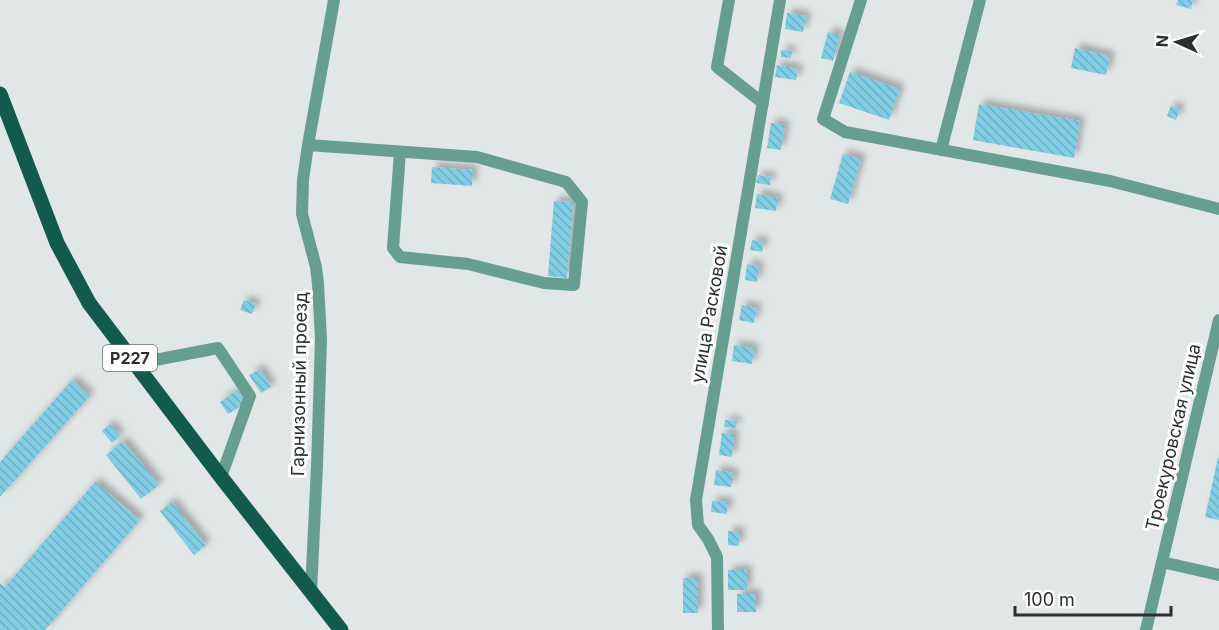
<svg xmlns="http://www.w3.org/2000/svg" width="1219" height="630" font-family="Inter,sans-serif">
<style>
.building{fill:url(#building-back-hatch);filter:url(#shadow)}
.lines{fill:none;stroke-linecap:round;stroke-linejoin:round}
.minor{stroke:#669f90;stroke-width:12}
.major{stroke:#125b4c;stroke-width:15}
.labels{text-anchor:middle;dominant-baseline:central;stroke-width:6;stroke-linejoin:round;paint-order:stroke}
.shield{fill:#fff;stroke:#6d6e6e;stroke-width:1.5}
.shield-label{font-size:16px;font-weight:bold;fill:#2e3030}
.street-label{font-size:18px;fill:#2e3030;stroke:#fff}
</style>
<defs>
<pattern id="building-back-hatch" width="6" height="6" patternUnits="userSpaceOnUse" patternTransform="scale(1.5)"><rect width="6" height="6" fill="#80cde4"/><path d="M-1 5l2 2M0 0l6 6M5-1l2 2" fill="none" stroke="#6fb0c4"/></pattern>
<filter id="shadow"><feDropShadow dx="5" dy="-5" stdDeviation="3" flood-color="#0004"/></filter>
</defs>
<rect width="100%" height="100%" fill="#e1e6e6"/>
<path class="building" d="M1178 0H1193L1191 9 1176 5Z
M787 13 806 16 803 32 785 29Z
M828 32 840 35 833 61 821 58Z
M1075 48 1110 56 1106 75 1071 68Z
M781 50 792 51 791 58 781 57Z
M777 65 798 69 796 80 775 77Z
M850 72 900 89 889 120 839 103Z
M979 104 1080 121 1074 158 973 140Z
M1171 106 1180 109 1176 120 1167 116Z
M771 123 785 125 781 150 767 148Z
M843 154 861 159 848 204 830 199Z
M432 167 473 170 472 186 431 183Z
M758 175 771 177 770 185 756 183Z
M757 194 778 198 776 211 755 208Z
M554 201 573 202 567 278 548 276Z
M752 240 764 242 762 252 750 250Z
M747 264 759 266 757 282 745 280Z
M244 300 256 304 252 314 240 310Z
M742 305 757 308 754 323 739 320Z
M734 345 754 348 752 364 732 361Z
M260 369 271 387 261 393 249 375Z
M72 380 90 396 0 497V462Z
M237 390 246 403 228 414 220 402Z
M725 420 737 421 736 428 724 427Z
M110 424 120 436 112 443 102 431Z
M722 433 734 434 732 457 719 455Z
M123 441 159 485 141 499 106 455Z
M1218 458H1219V520L1205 517Z
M716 470 734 473 731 487 714 485Z
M95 482 140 520 45 630H0V583L5 587Z
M712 501 728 502 727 514 711 512Z
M172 502 206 545 194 555 160 511Z
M728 531 740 532 739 546 728 545Z
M728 570H747V590H728Z
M683 578H698V613H683Z
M737 594H756V612H737Z"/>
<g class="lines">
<path class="minor" d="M729 0 717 67 763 103
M861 0 823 119 845 132 1110 181 1219 209
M308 145 477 157 566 182 582 202 574 285 544 283 468 264 400 257 393 248 400 152
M941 150 980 0
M134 364 218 348 250 396 221 477
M1162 562 1219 575
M311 592 317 466 321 339 318 284 316 267 302 214 303 180 308 145 334 0
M718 630 717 557 708 539 698 525 696 500 780 0
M1146 630 1219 320"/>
<path class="major" d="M0 94 57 243 89 303 221 477 341 630"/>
</g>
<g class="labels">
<rect class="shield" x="103" y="345" width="54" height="26" rx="4.5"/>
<g class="shield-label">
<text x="130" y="358">Р227</text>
</g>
<g class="street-label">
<text transform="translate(709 314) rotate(-80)">улица Расковой</text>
<text transform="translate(299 384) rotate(-89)">Гарнизонный проезд</text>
<text transform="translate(1173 437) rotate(-77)">Троекуровская улица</text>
</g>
</g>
<g transform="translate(1177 42) rotate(274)" stroke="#ffffff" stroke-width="4.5" paint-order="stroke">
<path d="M0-4.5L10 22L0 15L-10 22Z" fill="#2e3030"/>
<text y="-9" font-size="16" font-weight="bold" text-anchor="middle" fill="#2e3030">N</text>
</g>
<path d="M1015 606v9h156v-9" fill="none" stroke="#2e3030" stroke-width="3"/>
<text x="1024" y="606" font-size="18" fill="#2e3030" stroke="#ffffff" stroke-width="4.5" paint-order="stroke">100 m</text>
</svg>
